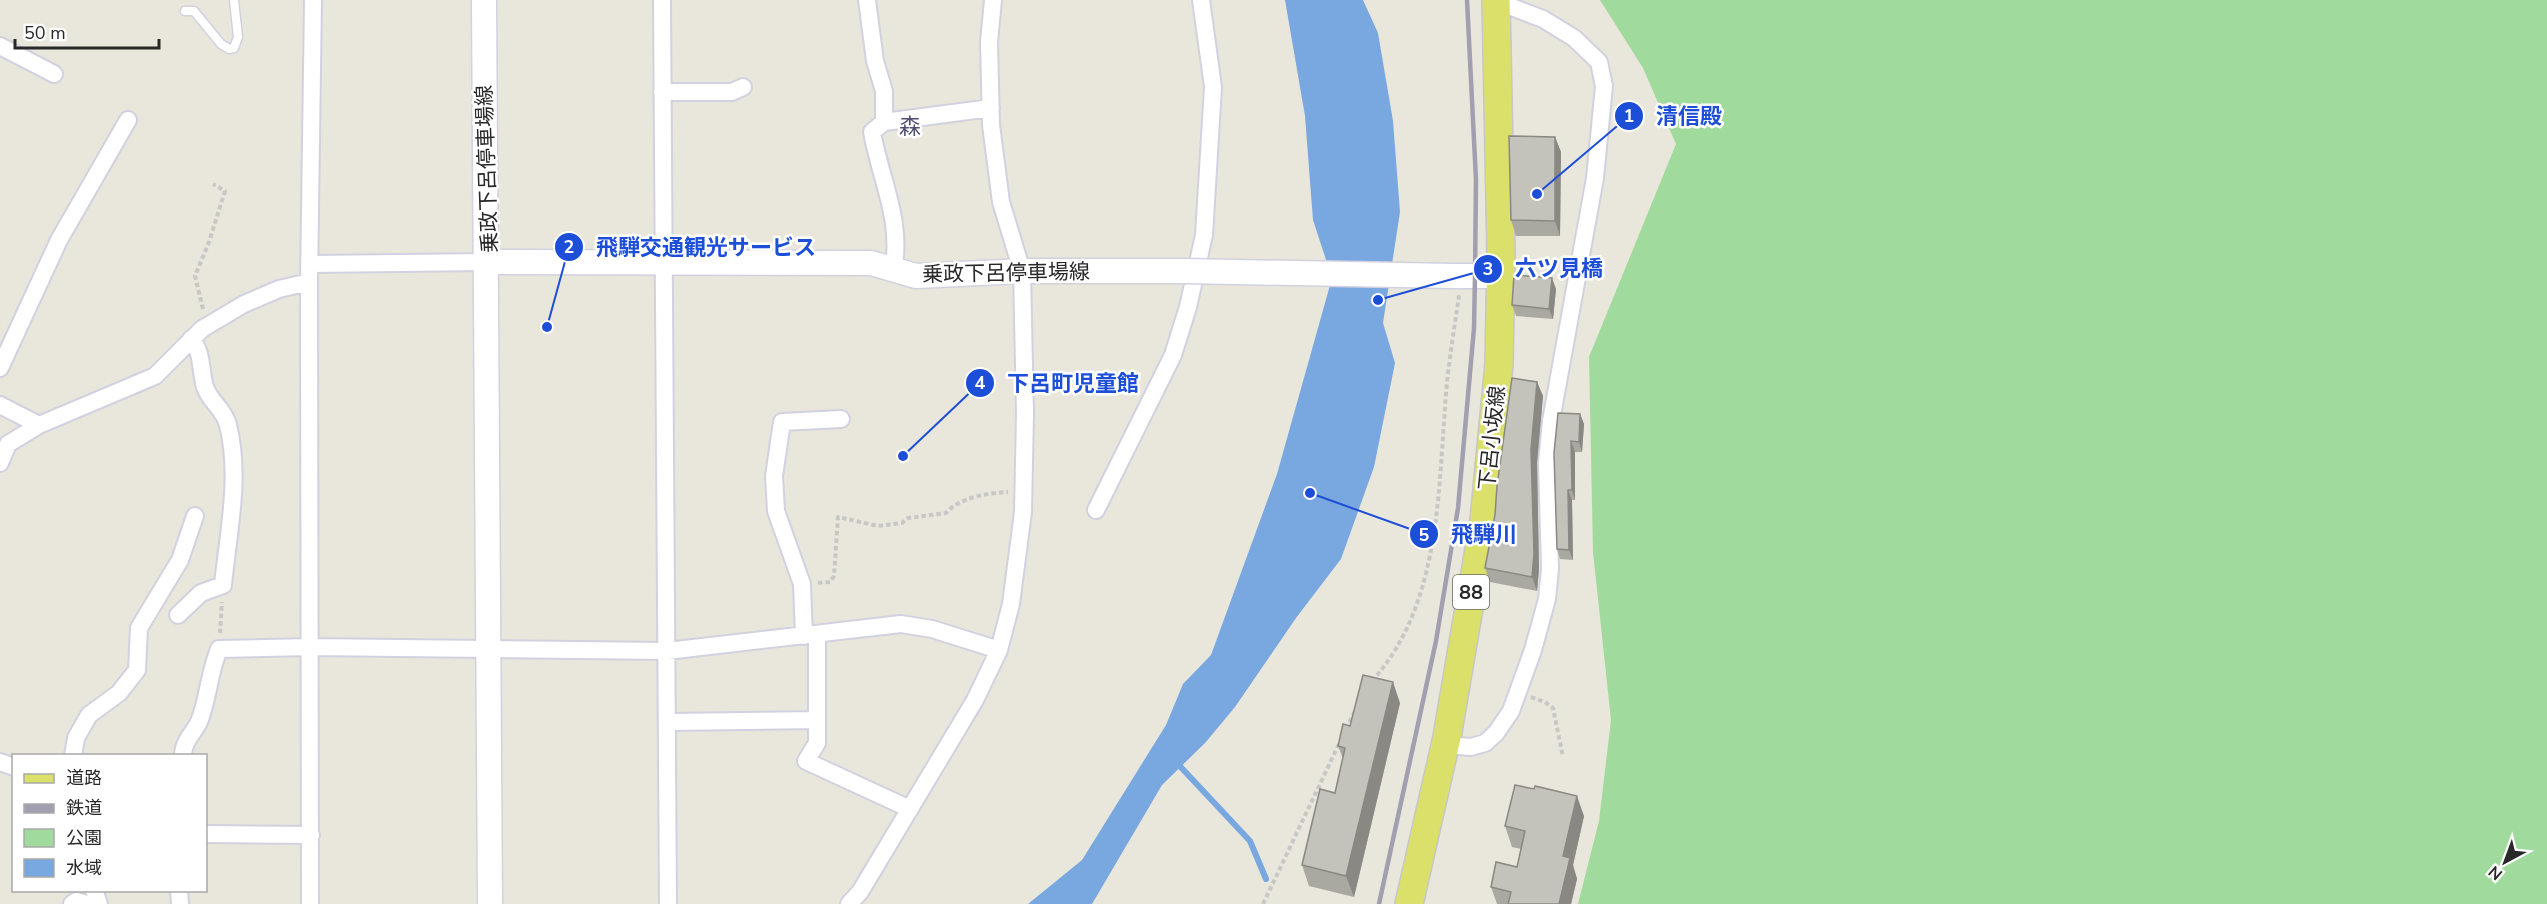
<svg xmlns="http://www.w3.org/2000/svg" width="2547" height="904" font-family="'Nunito Sans','Noto Sans JP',sans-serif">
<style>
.green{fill:#a0da9d}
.water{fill:#79a7e0}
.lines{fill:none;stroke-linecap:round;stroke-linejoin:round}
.stream{stroke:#79a7e0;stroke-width:6}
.lane-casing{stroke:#d2d1e0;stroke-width:11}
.street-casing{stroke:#d2d1e0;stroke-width:20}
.secondary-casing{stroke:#d2d1e0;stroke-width:27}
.primary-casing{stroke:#c7c7c7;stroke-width:30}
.path{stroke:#c7c7c7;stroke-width:4;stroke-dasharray:4.5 3;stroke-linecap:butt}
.lane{stroke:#fff;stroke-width:8}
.street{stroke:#fff;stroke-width:16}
.secondary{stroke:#fff;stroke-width:24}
.primary{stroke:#dae069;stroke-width:27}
.rail{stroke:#a19fb0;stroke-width:4.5}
.secondary-bridge-casing{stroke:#d2d1e0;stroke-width:27;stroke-linecap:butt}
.secondary-bridge{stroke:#fff;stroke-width:24}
.wall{fill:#a9a8a1}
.shaded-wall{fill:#898883}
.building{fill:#c4c3bb;stroke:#898883;stroke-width:1.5}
.labels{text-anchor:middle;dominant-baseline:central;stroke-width:5;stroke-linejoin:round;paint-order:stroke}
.shield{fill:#fff;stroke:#686868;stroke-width:1.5}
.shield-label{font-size:20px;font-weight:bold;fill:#282828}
.street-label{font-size:21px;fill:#282828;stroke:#fff}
.neighbourhood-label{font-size:22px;fill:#524e73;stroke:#fff}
.leader{fill:none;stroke:#1d4ed8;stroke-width:2}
.callout-dot{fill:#1d4ed8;stroke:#fff;stroke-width:2}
.mark-label{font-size:18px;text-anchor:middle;font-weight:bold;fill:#fff}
.callout-label{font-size:22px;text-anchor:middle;font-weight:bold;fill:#1d4ed8;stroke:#fff;stroke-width:5;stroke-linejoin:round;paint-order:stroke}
</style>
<rect width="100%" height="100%" fill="#e9e7db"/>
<path class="green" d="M1600 0H2547V904H1578L1599 821 1611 720 1593 552 1589 357 1676 144 1643 68Z"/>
<path class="water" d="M1285 0H1363L1378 33 1393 121 1400 212 1383 323 1395 363 1374 467 1341 559 1296 618 1235 707 1205 743 1162 785 1092 904H1028L1082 860 1166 725 1183 684 1211 655 1277 474 1332 278 1313 220 1305 116Z"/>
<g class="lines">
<path class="stream" d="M1176 762 1250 841 1266 879"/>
<g class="lane-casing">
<path id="lane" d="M185 11H194L221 44 229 49 234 48 238 37 234 0"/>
</g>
<g class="street-casing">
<path id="street" d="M662 0 668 904
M867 0 875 61 884 91V122L991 108
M0 46 54 74
M662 92H732L743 87
M884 122 872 132C880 178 903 221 893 270
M310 264 487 262
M0 368 59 240 128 120
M0 405 39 425
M0 463 8 444 39 425 155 376 202 329 244 304 279 289 309 282
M1096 510 1173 355 1188 307 1204 235 1213 87 1201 0
M178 615 201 593 223 585C228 533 241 477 228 425 224 409 210 402 205 387 200 370 203 352 191 339
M817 634V743L806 761 910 809
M804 636 802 584 776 511 774 476 782 422 841 419
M668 722 817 720
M1445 745 1471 747 1485 743 1496 733 1511 711 1533 650 1547 599 1550 569 1547 463 1551 421 1595 178 1604 86 1599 62 1574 38 1543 19 1496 1
M73 756 76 738 89 715 119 693 137 670 139 628 180 560 195 516
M183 756C183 741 193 734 199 722 208 700 209 673 219 649L310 647 667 651 901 624 932 629 999 650
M0 762 14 767
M206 834 311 835
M94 890 99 904
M179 890 180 904
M72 904 76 901 86 904
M310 904 309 282 313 0
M849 904 860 892 975 700 999 650 1011 604 1023 512 1025 413 1022 271 1001 202 991 125 989 42 993 0"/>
</g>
<g class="secondary-casing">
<path id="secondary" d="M484 0 490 904
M487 262 871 263 916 276 1022 271H1183
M1452 276H1501"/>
</g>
<g class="primary-casing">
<path id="primary" d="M1409 904 1447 737 1484 520 1499 364 1501 254 1496 0"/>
</g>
<path class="path" d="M203 309 195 276 209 242 225 191 213 184
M818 583 830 582 834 576 838 517 878 526 902 523 908 518 946 513C960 497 988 493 1008 492
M220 633 222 602
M1372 681C1438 608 1438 501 1445 408 1447 370 1454 332 1459 295
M1531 697 1545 702 1553 708 1563 757
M1346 729 1355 711
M1263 904 1339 744"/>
<use href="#lane" class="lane"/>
<use href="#street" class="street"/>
<use href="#secondary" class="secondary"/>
<use href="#primary" class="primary"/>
<path class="rail" d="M1379 904 1436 641 1458 508 1474 328 1475 276 1476 180 1467 0"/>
<g class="secondary-bridge-casing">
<path id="secondary-bridge" d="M1183 271 1452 276"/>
</g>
<use href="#secondary-bridge" class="secondary-bridge"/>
</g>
<path class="wall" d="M1555 137 1561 152 1560 236H1516L1511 220Z
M1556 289 1553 319 1516 316 1512 305Z
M1537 382 1543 396 1537 463 1539 569 1537 591 1490 582 1485 568Z
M1558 413 1580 414 1584 424 1582 452H1575V500H1572L1573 560 1560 559 1557 549Z
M1400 703 1354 897 1309 886 1302 865 1335 793 1343 759 1338 746 1350 726Z
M1584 816 1573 865 1577 879 1571 904H1497L1491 887 1517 867 1521 849 1512 847 1505 826Z"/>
<path class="shaded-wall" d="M1555 137 1561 152 1560 236 1555 221Z
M1552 278 1556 289 1553 319 1549 309Z
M1537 382 1543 396 1537 463 1539 569 1537 591 1532 577 1531 449Z
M1580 414 1584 424 1582 452 1579 442Z
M1571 441 1575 452V500L1572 490Z
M1568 490 1572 500 1573 560 1569 550Z
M1393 682 1400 703 1354 897 1346 876Z
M1577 796 1584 816 1573 865 1577 879 1571 904H1559L1563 856Z"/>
<path class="building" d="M1509 136 1555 137V221L1511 220Z
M1514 275 1552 278 1549 309 1512 305Z
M1512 378 1537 382 1531 449 1534 554 1532 577 1485 568 1495 515 1497 486Z
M1558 413 1580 414 1579 442 1571 441 1572 490H1568L1569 550 1557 549 1554 453Z
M1363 675 1393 682 1346 876 1302 865 1320 789 1335 793 1345 748 1338 746 1343 724 1350 726Z
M1515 785 1534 789 1535 786 1577 796 1563 856 1570 858 1559 904H1508L1511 892 1491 887 1496 862 1517 867 1525 831 1505 826Z"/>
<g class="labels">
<rect class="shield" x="1453" y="575" width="36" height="34" rx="4.5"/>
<g class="shield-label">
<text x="1471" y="592">88</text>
</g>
<g class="street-label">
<text transform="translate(487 169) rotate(-92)">乗政下呂停車場線</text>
<text transform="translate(1006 273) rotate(-1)">乗政下呂停車場線</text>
<text transform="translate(1492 438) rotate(-84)">下呂小坂線</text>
</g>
<g class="neighbourhood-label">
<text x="910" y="127">森</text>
</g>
</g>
<path class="leader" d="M1537 194L1629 116M547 327L569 247M1378 300L1488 269M903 456L980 383M1310 493L1424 534"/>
<g class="callout-dot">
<circle cx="1537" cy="194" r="6"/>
<circle cx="547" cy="327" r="6"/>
<circle cx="1378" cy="300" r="6"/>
<circle cx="903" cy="456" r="6"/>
<circle cx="1310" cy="493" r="6"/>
<circle cx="1629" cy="116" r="15"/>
<circle cx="569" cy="247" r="15"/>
<circle cx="1488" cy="269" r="15"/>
<circle cx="980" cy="383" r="15"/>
<circle cx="1424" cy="534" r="15"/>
</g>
<g class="mark-label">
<text x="1629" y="122">1</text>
<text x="569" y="253">2</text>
<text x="1488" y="275">3</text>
<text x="980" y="389">4</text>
<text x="1424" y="541">5</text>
</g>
<g class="callout-label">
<text x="1689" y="124">清信殿</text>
<text x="706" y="255">飛騨交通観光サービス</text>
<text x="1559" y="276">六ツ見橋</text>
<text x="1073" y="391">下呂町児童館</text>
<text x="1484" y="542">飛騨川</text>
</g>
<rect x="12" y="754" width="195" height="138" fill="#ffffff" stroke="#a9a9a9" stroke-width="1.5"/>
<rect x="24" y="774" width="30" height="9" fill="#dae069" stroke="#a9a9a9" stroke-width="1.5"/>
<text x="66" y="784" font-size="18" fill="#282828">道路</text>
<rect x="24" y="804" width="30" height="9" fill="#a19fb0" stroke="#a9a9a9" stroke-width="1.5"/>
<text x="66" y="814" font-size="18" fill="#282828">鉄道</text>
<rect x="24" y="829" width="30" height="18" fill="#a0da9d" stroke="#a9a9a9" stroke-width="1.5"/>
<text x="66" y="844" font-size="18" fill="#282828">公園</text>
<rect x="24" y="859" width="30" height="18" fill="#79a7e0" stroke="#a9a9a9" stroke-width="1.5"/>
<text x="66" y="874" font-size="18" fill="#282828">水域</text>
<g transform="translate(2505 862) rotate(221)" stroke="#ffffff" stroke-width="4.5" paint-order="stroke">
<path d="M0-4.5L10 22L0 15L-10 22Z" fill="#282828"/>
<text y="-9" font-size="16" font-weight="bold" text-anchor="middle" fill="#282828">N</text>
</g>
<path d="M15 39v9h144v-9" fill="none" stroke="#282828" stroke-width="3"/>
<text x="24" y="39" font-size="18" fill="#282828" stroke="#ffffff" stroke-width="4.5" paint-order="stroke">50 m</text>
</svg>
